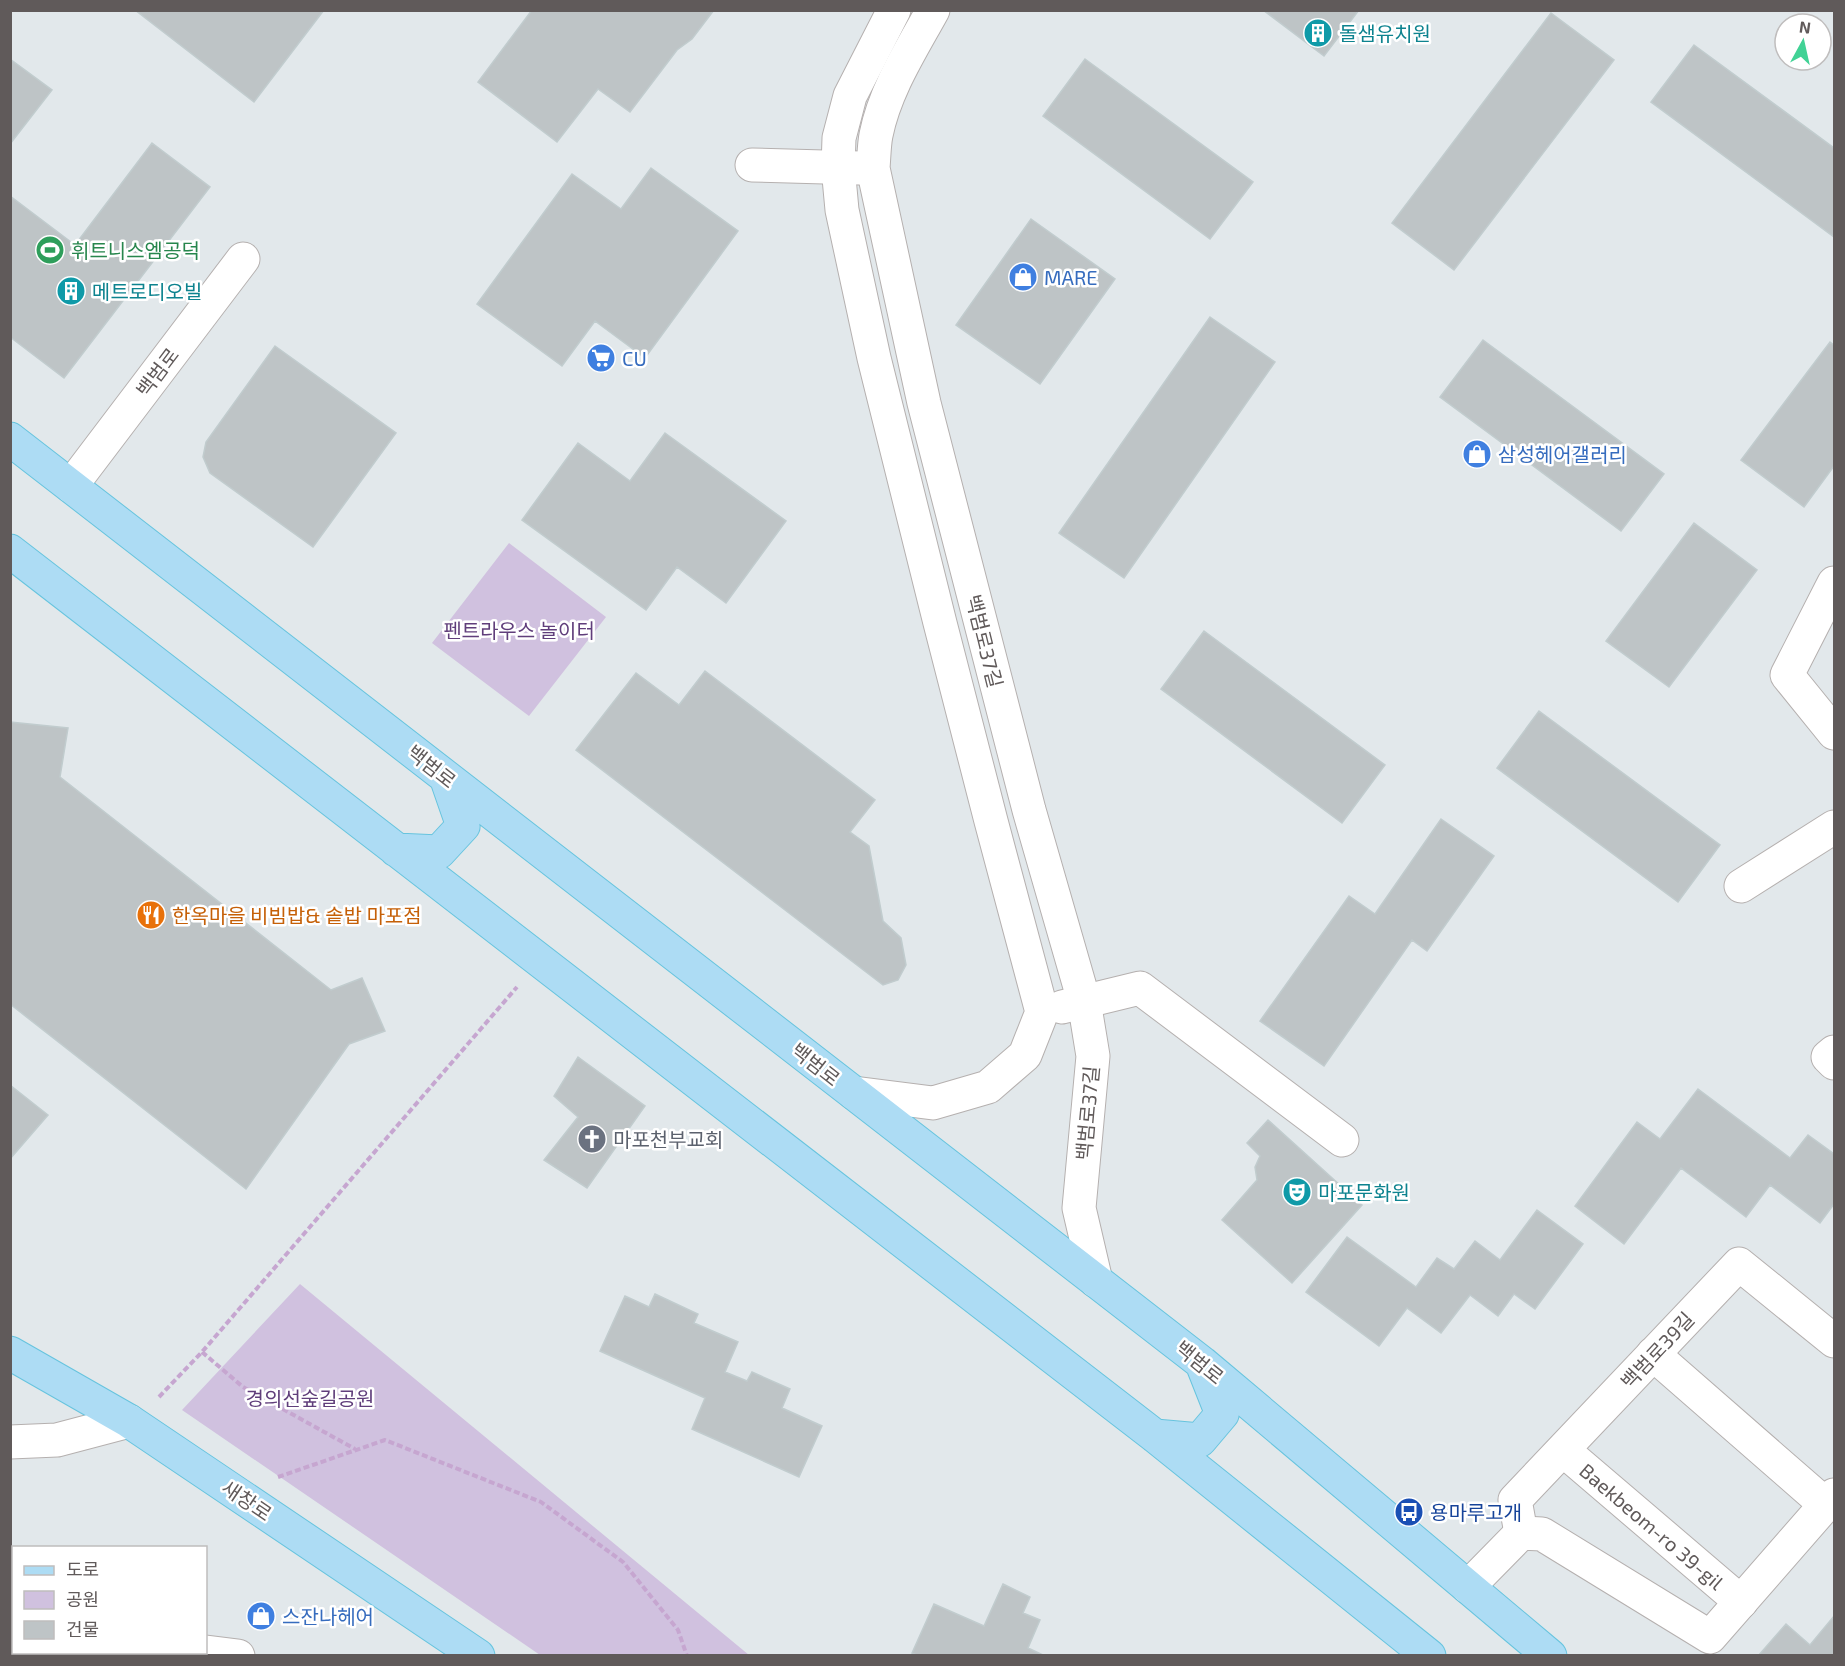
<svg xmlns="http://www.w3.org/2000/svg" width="1845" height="1666" font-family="'Exo 2','Noto Sans KR',sans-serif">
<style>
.green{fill:#d0c1df}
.building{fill:#bec4c6;stroke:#c1ccce;stroke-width:1.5}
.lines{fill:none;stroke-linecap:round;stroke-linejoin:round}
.minor-casing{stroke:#b5b0af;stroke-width:35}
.major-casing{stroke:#67c4de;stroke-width:35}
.path{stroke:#c6a6d0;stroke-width:4;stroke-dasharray:6 3;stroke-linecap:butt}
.minor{stroke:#fff;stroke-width:33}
.major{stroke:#addcf4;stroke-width:33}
.labels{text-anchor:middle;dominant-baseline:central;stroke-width:5;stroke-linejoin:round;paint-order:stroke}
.culture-label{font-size:20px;fill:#0d838f;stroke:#fff;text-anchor:start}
.leisure-label{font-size:20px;fill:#27864d;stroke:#fff;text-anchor:start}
.shop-label{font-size:20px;fill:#366cbe;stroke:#fff;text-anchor:start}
.street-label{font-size:20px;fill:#605a5a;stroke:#fff}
.park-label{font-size:20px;fill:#603e7b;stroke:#fff}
.food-label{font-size:20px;fill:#c56008;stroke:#fff;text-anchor:start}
.worship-label{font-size:20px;fill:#5b616d;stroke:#fff;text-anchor:start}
.transit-label{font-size:20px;fill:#164399;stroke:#fff;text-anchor:start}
</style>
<rect width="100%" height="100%" fill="#e2e8eb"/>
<path class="green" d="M509 543 606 617 529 716 432 643Z
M300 1284 749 1655H540L182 1410Z"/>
<path class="building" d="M135 10H324L254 102Z
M532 10H714L692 39 677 50 630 112 598 89 557 142 478 82Z
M1263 10H1359L1324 56Z
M1551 13 1614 60 1454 270 1392 223Z
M1694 45 1834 148V237L1651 102Z
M10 59 52 90 10 144Z
M1085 59 1253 182 1210 239 1043 116Z
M152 143 210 187 64 378 10 337V196L75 245Z
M651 168 738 231 645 358 595 321 562 366 477 304 572 174 621 209Z
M1031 219 1115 279 1040 384 956 325Z
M1210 317 1275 362 1124 578 1059 533Z
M1483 340 1664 474 1621 531 1440 397Z
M1830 342 1834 345V466L1804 507 1741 460Z
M275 346 396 433 313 547 210 473 203 457 206 442Z
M665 433 786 521 726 603 677 567 646 610 522 520 578 443 630 481Z
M1694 523 1757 570 1669 687 1606 641Z
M1204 631 1385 765 1342 823 1161 689Z
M705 671 875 800 850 832 869 846 883 921 901 938 906 965 898 980 883 985 576 750 636 673 679 705Z
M1539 711 1720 845 1678 902 1497 768Z
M10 722 68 728 60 777 331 990 362 978 385 1031 349 1044 246 1189 10 1004Z
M1441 819 1494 856 1427 951 1412 940 1324 1066 1260 1021 1349 896 1375 914Z
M578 1057 645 1106 587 1188 544 1160 578 1117 554 1096Z
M10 1085 48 1115 10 1159Z
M1698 1089 1790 1158 1808 1135 1834 1154V1204L1820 1223 1770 1185 1746 1217 1681 1168 1624 1244 1575 1206 1637 1122 1660 1139Z
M1268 1120 1362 1205 1292 1283 1222 1220 1257 1180 1255 1167 1260 1156 1247 1143Z
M1537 1210 1583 1244 1535 1309 1514 1294 1498 1316 1470 1295 1441 1333 1407 1308 1379 1346 1306 1292 1347 1237 1416 1287 1437 1258 1454 1269 1475 1241 1500 1260Z
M655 1294 698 1314 694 1323 738 1342 725 1372 747 1381 752 1372 790 1389 782 1408 822 1426 799 1477 692 1429 705 1398 600 1351 625 1296 649 1307Z
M1003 1584 1030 1597 1023 1613 1040 1620 1028 1648 1045 1656H919L912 1653 934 1604 984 1626Z
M1834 1616V1656H1758L1786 1624 1810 1645Z"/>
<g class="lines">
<g class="minor-casing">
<g id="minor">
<path d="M933 10C911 50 885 90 876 135 874 145 874 157 873 168L924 403 1029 810 1084 1001 1093 1056 1079 1208 1096 1281"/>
<path d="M752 165 860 168"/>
<path d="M71 486 243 259"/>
<path d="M1834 583 1787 675 1834 733"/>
<path d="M1741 886 1834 827"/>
<path d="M1062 1007 1140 988 1342 1140"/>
<path d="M1834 1052 1828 1057 1834 1063"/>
<path d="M854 1093 933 1103 988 1087 1025 1055 1042 1012 991 821 940 623 874 358 842 210 838 167 839 138 850 96 894 10"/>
<path d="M1653 1354 1826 1505"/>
<path d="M10 1442 57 1440 129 1421"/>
<path id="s1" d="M1563 1450 1741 1602"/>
<path d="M1521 1533 1515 1500 1739 1264 1834 1341"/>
<path d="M1468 1587 1521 1533 1542 1534 1710 1637 1834 1495"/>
<path d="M10 1631H14"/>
<path d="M206 1652 238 1656"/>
</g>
</g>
<g class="major-casing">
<path id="major" d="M10 439 1202 1363 1550 1656
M10 551 1155 1436 1429 1656
M396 850 439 852 463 826 446 777
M10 1353 129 1421 478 1656
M1155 1436 1200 1440 1222 1414 1203 1366"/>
</g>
<path class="path" d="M202 1352 243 1387 355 1449
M159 1397 202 1352 517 987
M278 1477 385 1440 541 1502 623 1562 678 1630 687 1656"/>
<use href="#minor" class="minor"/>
<use href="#major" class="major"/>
</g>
<defs>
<g id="building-disc" transform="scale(1.5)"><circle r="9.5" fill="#0f9aa8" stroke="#fff"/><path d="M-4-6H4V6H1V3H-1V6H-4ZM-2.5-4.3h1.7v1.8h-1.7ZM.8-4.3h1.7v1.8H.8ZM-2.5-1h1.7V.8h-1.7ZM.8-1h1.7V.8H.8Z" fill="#fff"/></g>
<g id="stadium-disc" transform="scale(1.5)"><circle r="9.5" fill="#2e9e5b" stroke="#fff"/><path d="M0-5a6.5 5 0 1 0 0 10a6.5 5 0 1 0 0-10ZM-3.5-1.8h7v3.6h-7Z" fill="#fff"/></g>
<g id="shop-disc" transform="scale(1.5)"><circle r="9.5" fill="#3f7fe0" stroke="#fff"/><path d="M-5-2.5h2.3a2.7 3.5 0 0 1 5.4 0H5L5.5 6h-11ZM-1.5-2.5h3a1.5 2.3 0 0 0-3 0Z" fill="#fff"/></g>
<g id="supermarket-disc" transform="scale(1.5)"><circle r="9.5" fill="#3f7fe0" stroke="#fff"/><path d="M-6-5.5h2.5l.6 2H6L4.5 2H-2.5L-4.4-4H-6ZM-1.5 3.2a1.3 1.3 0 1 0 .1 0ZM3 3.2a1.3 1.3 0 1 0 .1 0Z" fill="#fff"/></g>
<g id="restaurant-disc" transform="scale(1.5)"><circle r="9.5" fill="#e8710a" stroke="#fff"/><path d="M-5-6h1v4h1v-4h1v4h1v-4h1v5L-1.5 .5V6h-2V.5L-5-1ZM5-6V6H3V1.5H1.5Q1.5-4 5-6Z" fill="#fff"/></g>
<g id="church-disc" transform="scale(1.5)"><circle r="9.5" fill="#6b7280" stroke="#fff"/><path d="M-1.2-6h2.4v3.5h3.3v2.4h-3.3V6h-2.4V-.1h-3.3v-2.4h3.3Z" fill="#fff"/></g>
<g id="theatre-disc" transform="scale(1.5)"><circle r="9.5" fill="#0f9aa8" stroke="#fff"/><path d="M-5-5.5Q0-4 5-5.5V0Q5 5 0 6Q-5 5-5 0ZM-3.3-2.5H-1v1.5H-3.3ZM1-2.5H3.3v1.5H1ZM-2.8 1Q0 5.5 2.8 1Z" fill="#fff"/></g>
<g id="bus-disc" transform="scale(1.5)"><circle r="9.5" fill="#1a4fb4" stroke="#fff"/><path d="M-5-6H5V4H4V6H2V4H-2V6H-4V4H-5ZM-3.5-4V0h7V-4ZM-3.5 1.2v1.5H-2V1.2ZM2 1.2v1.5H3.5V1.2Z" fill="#fff"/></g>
</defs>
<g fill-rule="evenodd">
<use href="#building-disc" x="1318" y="33"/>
<use href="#stadium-disc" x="50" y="250"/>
<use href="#shop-disc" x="1023" y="277"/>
<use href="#building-disc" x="71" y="291"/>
<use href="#supermarket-disc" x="601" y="358"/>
<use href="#shop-disc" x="1477" y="454"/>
<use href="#restaurant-disc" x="151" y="915"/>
<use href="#church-disc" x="592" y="1139"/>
<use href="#theatre-disc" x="1297" y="1192"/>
<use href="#bus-disc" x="1409" y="1512"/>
<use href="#shop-disc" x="261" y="1616"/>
</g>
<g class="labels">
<g class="culture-label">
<text x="1339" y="33">돌샘유치원</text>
<text x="92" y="291">메트로디오빌</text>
<text x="1318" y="1192">마포문화원</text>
</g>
<g class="leisure-label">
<text x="71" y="250">휘트니스엠공덕</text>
</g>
<g class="shop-label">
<text x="1044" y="277">MARE</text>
<text x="622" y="358">CU</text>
<text x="1498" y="454">삼성헤어갤러리</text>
<text x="282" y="1616">스잔나헤어</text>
</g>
<g class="street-label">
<text transform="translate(157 372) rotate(-53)">백범로</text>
<text transform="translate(985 641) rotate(76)">백범로37길</text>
<text transform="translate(432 766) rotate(38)">백범로</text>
<text transform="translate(816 1064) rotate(38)">백범로</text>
<text transform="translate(1087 1113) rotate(-85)">백범로37길</text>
<text transform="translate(1657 1350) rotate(-47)">백범로39길</text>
<text transform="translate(1200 1362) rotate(39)">백범로</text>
<text transform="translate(247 1500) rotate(34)">새창로</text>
<text stroke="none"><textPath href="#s1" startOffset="117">Baekbeom-ro 39-gil</textPath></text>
</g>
<g class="park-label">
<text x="519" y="630">펜트라우스 놀이터</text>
<text x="310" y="1398">경의선숲길공원</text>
</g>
<g class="food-label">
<text x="172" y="915">한옥마을 비빔밥&amp; 솥밥 마포점</text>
</g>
<g class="worship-label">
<text x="613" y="1139">마포천부교회</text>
</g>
<g class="transit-label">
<text x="1430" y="1512">용마루고개</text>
</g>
</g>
<rect width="1845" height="1666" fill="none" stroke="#605a5a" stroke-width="24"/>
<rect x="12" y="1546" width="195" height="108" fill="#ffffff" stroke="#bfbdbd" stroke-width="1.5"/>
<rect x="24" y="1566" width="30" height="9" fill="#addcf4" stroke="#bfbdbd" stroke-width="1.5"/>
<text x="66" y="1576" font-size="18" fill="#605a5a">도로</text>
<rect x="24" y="1591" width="30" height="18" fill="#d0c1df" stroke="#bfbdbd" stroke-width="1.5"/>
<text x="66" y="1606" font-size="18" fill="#605a5a">공원</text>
<rect x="24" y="1621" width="30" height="18" fill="#bec4c6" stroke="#bfbdbd" stroke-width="1.5"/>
<text x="66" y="1636" font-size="18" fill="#605a5a">건물</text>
<g transform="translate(1803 42) rotate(8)"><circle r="28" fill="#ffffff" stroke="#bfbdbd" stroke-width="1.5"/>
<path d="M0-4.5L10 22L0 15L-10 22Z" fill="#41d295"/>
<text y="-9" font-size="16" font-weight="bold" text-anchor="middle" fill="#605a5a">N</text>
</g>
</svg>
